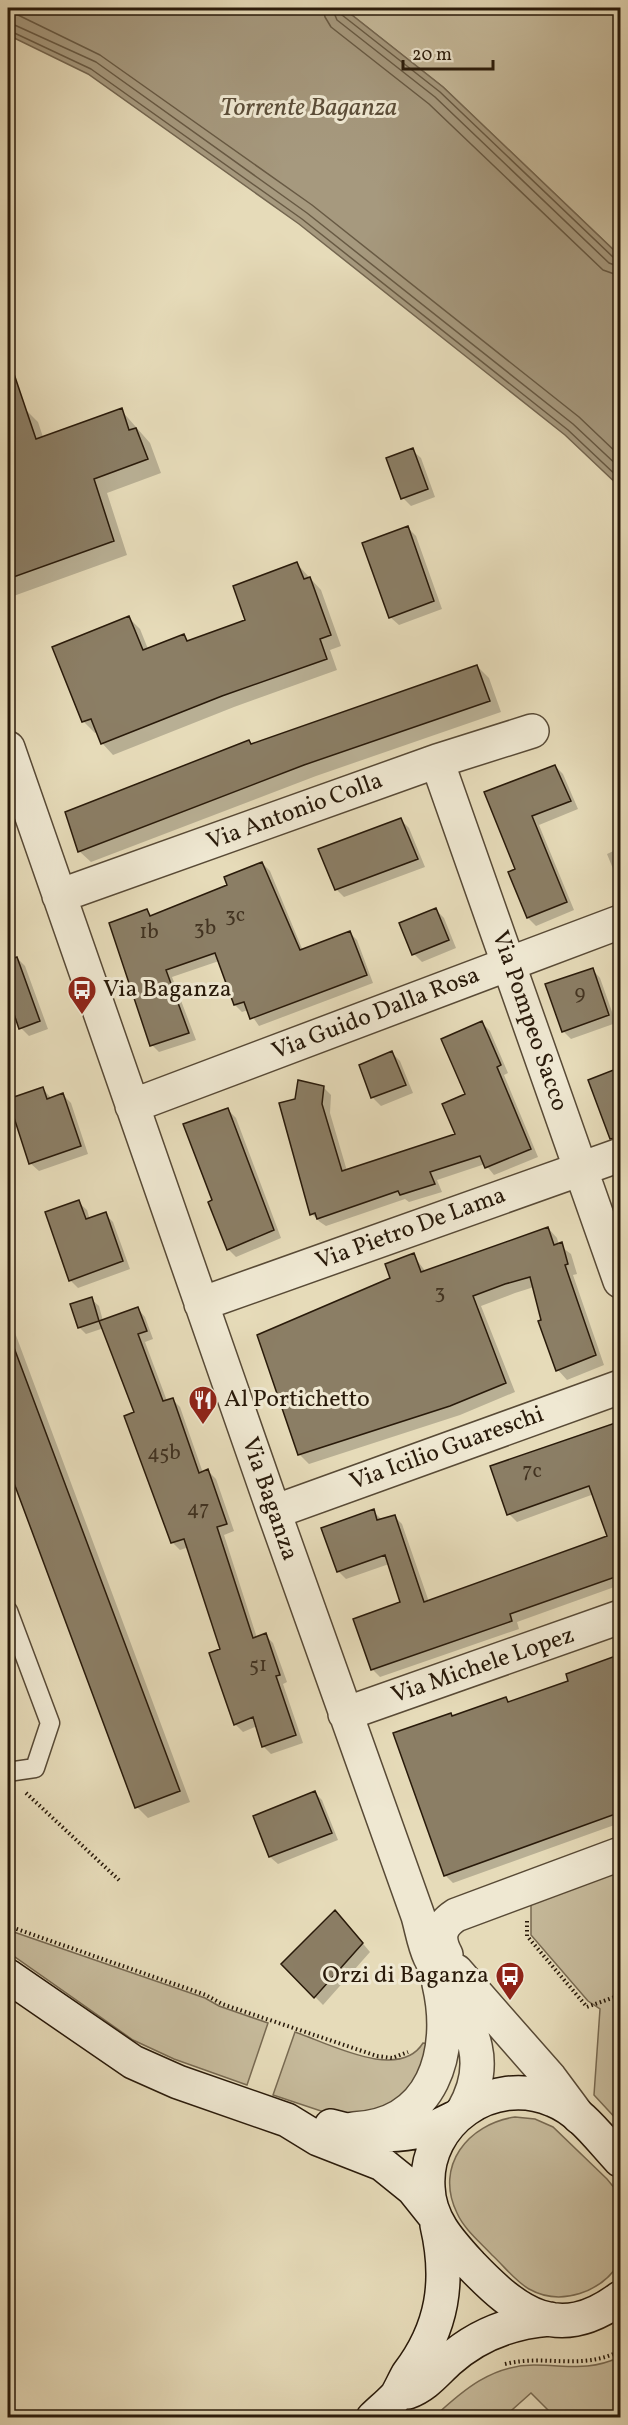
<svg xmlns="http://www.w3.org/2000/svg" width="628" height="2425" font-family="Vollkorn,serif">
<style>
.green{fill:#c6ba9b;stroke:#786a52;stroke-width:1.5}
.water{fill:#a6997e;stroke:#746650;stroke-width:1.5}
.shadow{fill:#0003}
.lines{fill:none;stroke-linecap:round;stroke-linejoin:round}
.shore{stroke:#685a44;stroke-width:1.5}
.building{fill:#8b7e65;stroke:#291a0a;stroke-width:1.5}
.lane-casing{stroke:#584a36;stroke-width:21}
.street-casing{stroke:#584a36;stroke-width:36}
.secondary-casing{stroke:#291a0a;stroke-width:36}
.path{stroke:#291a0a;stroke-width:4;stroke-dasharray:1.5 3;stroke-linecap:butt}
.lane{stroke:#efe8d2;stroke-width:18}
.street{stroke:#efe8d2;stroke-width:33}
.secondary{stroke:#efe8d2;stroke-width:33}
.labels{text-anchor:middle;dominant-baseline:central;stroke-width:6;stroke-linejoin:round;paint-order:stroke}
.number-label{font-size:21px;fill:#423321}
.street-label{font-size:24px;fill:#291a0a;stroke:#efe8d2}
.poi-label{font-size:24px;fill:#291a0a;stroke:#efe8d2;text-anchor:start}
.water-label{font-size:26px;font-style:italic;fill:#5b4d38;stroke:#efe8d2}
</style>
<rect width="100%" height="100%" fill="#e6dbb9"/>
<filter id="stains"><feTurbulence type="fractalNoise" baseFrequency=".00333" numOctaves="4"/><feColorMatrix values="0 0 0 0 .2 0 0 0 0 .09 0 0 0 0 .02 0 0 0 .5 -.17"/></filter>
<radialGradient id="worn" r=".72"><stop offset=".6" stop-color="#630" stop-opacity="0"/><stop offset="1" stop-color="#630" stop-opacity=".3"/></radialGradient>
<path class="green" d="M343 8H620V256L443 87Z
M620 1862V2123L594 2095 600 2009 588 2001 531 1935V1894Z
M8 1930 205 1998 219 2006 268 2023 247 2085 174 2059 133 2040 8 1952Z
M295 2032C328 2043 399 2082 423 2043L432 2044 418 2084 375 2114H330L273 2095Z
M515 2117 535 2119 553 2127 607 2179 620 2195V2262C602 2292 561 2307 529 2289 515 2281 504 2266 492 2255 480 2242 464 2229 457 2213 434 2166 468 2124 515 2117Z
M620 2357V2417H555L531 2393 504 2417H434C463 2390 492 2365 534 2365 568 2365 587 2372 620 2357Z"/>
<path class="water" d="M8 8H343L443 87 620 256V487L565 435 299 224 88 74 8 35Z"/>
<path class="shadow" d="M11 404 24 408 38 422 43 437 121 410 150 443 161 473 107 493 127 555 8 598V405Z
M412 450 421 458 435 497 411 506 403 498Z
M408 528 416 536 442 609 399 625 390 617Z
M297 564 321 590 341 646 330 650 337 670 234 707 113 755 102 743 97 732 95 733 83 721 129 618 140 629 148 649 183 635 190 642 247 621Z
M477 666 489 678 501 712 316 776 91 862 79 851 249 742 252 745Z
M555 766 563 774 578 809 539 825 574 910 536 926 528 918 510 873 517 870 486 792Z
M401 820 409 828 425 867 344 897 336 889Z
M620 848V886L607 854Z
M262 863 270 871 303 951 350 933 357 940 373 983 259 1026 248 1010 242 1012 235 1005 219 961 172 977 196 1040 159 1052 152 1045 146 910 152 916 229 886Z
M436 910 444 918 456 948 422 962 414 954 401 924Z
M17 958 25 966 48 1029 29 1036 21 1028 8 991V962Z
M592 969 600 978 616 1023 571 1039 563 1031Z
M482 1023 490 1031 508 1073 504 1075 538 1157 494 1175 485 1164 437 1180 442 1192 409 1202 405 1199 326 1226 320 1222 312 1214 280 1104 323 1087 331 1095 330 1113 347 1171 457 1135Z
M392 1053 400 1061 413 1093 381 1106 373 1098 361 1066Z
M43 1089 52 1099 63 1095 71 1103 88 1154 39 1171 30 1163Z
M228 1110 236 1118 281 1238 236 1257 228 1249 214 1201Z
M78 1202 87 1210 90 1220 105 1214 113 1222 130 1269 78 1288 70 1280Z
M548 1228 557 1238 559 1245 571 1254 577 1274 573 1275 604 1365 567 1380 558 1370 534 1287 515 1293 481 1306 515 1392 460 1415 309 1464 299 1454 392 1279 413 1255 426 1272Z
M91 1299 99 1306 103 1321 138 1309 145 1317 153 1339 145 1342 167 1401 172 1399 180 1407 203 1473 208 1471 216 1479 234 1531 224 1535 257 1638 265 1635 273 1643 287 1682 283 1684 303 1743 271 1754 264 1747 257 1726 243 1732 235 1724 222 1650 189 1547 180 1550 173 1543 144 1465 141 1461 126 1417 136 1413 104 1328 86 1334 79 1327Z
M8 1314 190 1802 148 1818 137 1807 8 1463Z
M620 1423V1585L517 1622 519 1629 380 1677 372 1669 402 1603 389 1564 346 1579 338 1571 373 1511 381 1519 394 1516 402 1524 429 1602 609 1537 594 1494 517 1522 509 1514Z
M620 1655V1823L453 1883 446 1876 395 1734 506 1699 509 1703 570 1682Z
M315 1793 322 1800 338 1840 278 1864 270 1857 255 1817Z
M343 1920 370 1952 323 2005 283 1964Z"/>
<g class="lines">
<path class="shore" d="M323 8 325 17 331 27 429 104 603 270 620 276
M332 8 337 20 435 97 609 263 620 267
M340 8 342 15 440 92 614 258 620 260
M8 13 18 15 100 55 312 205 579 417 620 456
M8 22 96 62 307 213 573 424 620 468
M8 30 91 69 302 219 568 430 620 479"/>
</g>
<path class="building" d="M12 368 36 439 122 408 129 430 136 428 148 459 94 479 114 541 8 579V369Z
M413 448 428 489 401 499 386 458Z
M408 526 434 601 389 618 362 543Z
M297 562 304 579 310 577 331 635 320 639 327 659 222 696 101 744 91 719 82 722 52 647 129 616 143 650 184 634 187 641 245 620 233 586Z
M477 665 490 701 304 765 78 852 65 812 249 740 251 744Z
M555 765 571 801 532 816 567 902 527 918 508 872 515 869 484 792Z
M401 818 418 859 335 890 318 849Z
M262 862 300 950 350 931 367 975 250 1019 244 1002 234 1005 215 953 166 970 189 1033 150 1046 109 923 147 909 150 916 227 885 224 877Z
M436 908 449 940 412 955 399 923Z
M17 957 40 1021 19 1029 8 996V960Z
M593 968 609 1015 562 1032 545 984Z
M482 1021 501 1065 497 1067 531 1149 485 1168 480 1156 430 1172 435 1184 400 1195 398 1191 317 1219 315 1213 310 1215 279 1103 295 1099 298 1080 324 1086 322 1104 342 1171 455 1134 442 1104 465 1094 441 1039Z
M392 1051 406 1085 371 1098 359 1065Z
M621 1067V1137L610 1139 588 1080Z
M43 1087 47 1099 63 1093 81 1146 29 1164 8 1099Z
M228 1108 274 1230 227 1250 208 1202 212 1200 183 1124Z
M79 1200 86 1219 106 1212 123 1261 69 1281 45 1212Z
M548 1227 554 1245 562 1242 568 1264 565 1265 596 1355 556 1371 538 1321 541 1320 530 1277 505 1284 473 1296 506 1383 450 1406 298 1455 257 1335 390 1278 385 1264 414 1253 421 1272Z
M92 1297 99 1321 78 1328 70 1304Z
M138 1307 147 1331 138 1334 163 1401 173 1398 199 1473 208 1469 227 1524 217 1527 253 1638 266 1633 280 1675 276 1676 296 1735 262 1747 253 1717 234 1725 209 1653 220 1649 184 1539 171 1543 124 1416 134 1412 99 1321Z
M8 1337H10L180 1791 135 1808 8 1467Z
M621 1421V1575L510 1614 512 1621 371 1670 353 1619 400 1602 385 1555 337 1572 321 1528 374 1509 377 1520 395 1515 424 1602 607 1536 589 1486 507 1515 490 1466Z
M621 1654V1812L444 1876 393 1733 451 1713 452 1716 506 1697 508 1702 568 1681 566 1674Z
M315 1791 332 1833 269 1857 253 1816Z
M335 1910 363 1943 314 1998 281 1964Z"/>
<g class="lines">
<g class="lane-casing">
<path id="lane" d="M8 1611 50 1723 35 1768 8 1772"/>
</g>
<g class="street-casing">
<path id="street" d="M8 748 274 1512 418 1916C422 1930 424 1944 430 1957 456 2011 500 2048 463 2111
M437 761 620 1281
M59 896 437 761 532 731
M132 1106 620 922
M201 1304 620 1155
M274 1512 620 1387
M345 1714 620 1617
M446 1955C437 1938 439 1926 456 1915L620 1854
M456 1971 550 2078 579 2117
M353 2129C433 2126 455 2052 439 1984"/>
</g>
<g class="secondary-casing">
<path id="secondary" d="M8 1976 133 2062 178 2082 287 2120 318 2139 382 2164 413 2189 433 2214
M331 2126C373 2138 415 2140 454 2118
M620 2160C600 2139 581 2111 553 2100 492 2074 424 2122 428 2187 429 2220 450 2242 471 2265 517 2313 558 2344 620 2298
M408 2392C425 2386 435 2373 448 2361 477 2335 511 2322 550 2319
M373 2418C381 2410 390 2403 397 2395 401 2388 404 2381 408 2374 443 2328 450 2281 437 2225"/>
</g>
<path class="path" d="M26 1793 120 1881
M527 1921V1936L587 2007 620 1995
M8 1926 206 1995 222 2004 377 2056 392 2058 408 2052
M505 2364C546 2354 581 2371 620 2351"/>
<use href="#lane" class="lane"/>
<use href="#street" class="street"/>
<use href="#secondary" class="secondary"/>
</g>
<defs>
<g id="bus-pin" transform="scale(1.5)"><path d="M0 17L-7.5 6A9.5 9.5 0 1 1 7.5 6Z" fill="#8f2418" stroke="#efe8d2"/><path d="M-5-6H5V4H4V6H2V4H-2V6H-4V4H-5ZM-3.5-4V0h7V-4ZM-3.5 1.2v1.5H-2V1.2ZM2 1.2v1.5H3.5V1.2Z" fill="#fff"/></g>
<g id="restaurant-pin" transform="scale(1.5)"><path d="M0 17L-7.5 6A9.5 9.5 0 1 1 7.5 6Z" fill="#8f2418" stroke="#efe8d2"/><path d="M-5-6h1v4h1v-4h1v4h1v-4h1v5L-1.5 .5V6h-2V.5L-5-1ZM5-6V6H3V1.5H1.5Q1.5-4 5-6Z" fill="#fff"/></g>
</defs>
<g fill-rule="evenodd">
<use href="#bus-pin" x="82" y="990"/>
<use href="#restaurant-pin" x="203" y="1400"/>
<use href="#bus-pin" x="510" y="1976"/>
</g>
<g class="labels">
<g class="number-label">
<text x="235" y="915">3c</text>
<text x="205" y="928">3b</text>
<text x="149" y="932">1b</text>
<text x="580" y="993">9</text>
<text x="440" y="1292">3</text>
<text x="164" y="1453">45b</text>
<text x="532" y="1471">7c</text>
<text x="198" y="1509">47</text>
<text x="258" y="1665">51</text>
</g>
<g class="street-label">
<text transform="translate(295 812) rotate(-20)">Via Antonio Colla</text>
<text transform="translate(376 1014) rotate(-21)">Via Guido Dalla Rosa</text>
<text transform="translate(529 1021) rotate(71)">Via Pompeo Sacco</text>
<text transform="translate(411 1229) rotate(-20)">Via Pietro De Lama</text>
<text transform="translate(447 1449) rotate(-20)">Via Icilio Guareschi</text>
<text transform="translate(269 1499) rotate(71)">Via Baganza</text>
<text transform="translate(483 1666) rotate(-19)">Via Michele Lopez</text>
</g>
<g class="poi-label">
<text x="103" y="990">Via Baganza</text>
<text x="224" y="1400">Al Portichetto</text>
<text x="489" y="1976" text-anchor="end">Orzi di Baganza</text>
</g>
<g class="water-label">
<text x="309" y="108">Torrente Baganza</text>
</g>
</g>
<rect width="628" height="2425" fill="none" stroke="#e6dbb9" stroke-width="30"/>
<rect x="9" y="9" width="610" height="2407" fill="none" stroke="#291a0a" stroke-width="3"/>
<rect x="15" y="15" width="598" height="2395" fill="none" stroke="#291a0a" stroke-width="1.5"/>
<path d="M403 60v9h90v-9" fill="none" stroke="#291a0a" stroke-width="3"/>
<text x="412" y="60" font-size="18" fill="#291a0a" stroke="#efe8d2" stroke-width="4.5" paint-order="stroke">20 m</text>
<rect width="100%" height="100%" filter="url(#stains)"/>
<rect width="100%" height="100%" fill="url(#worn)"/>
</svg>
